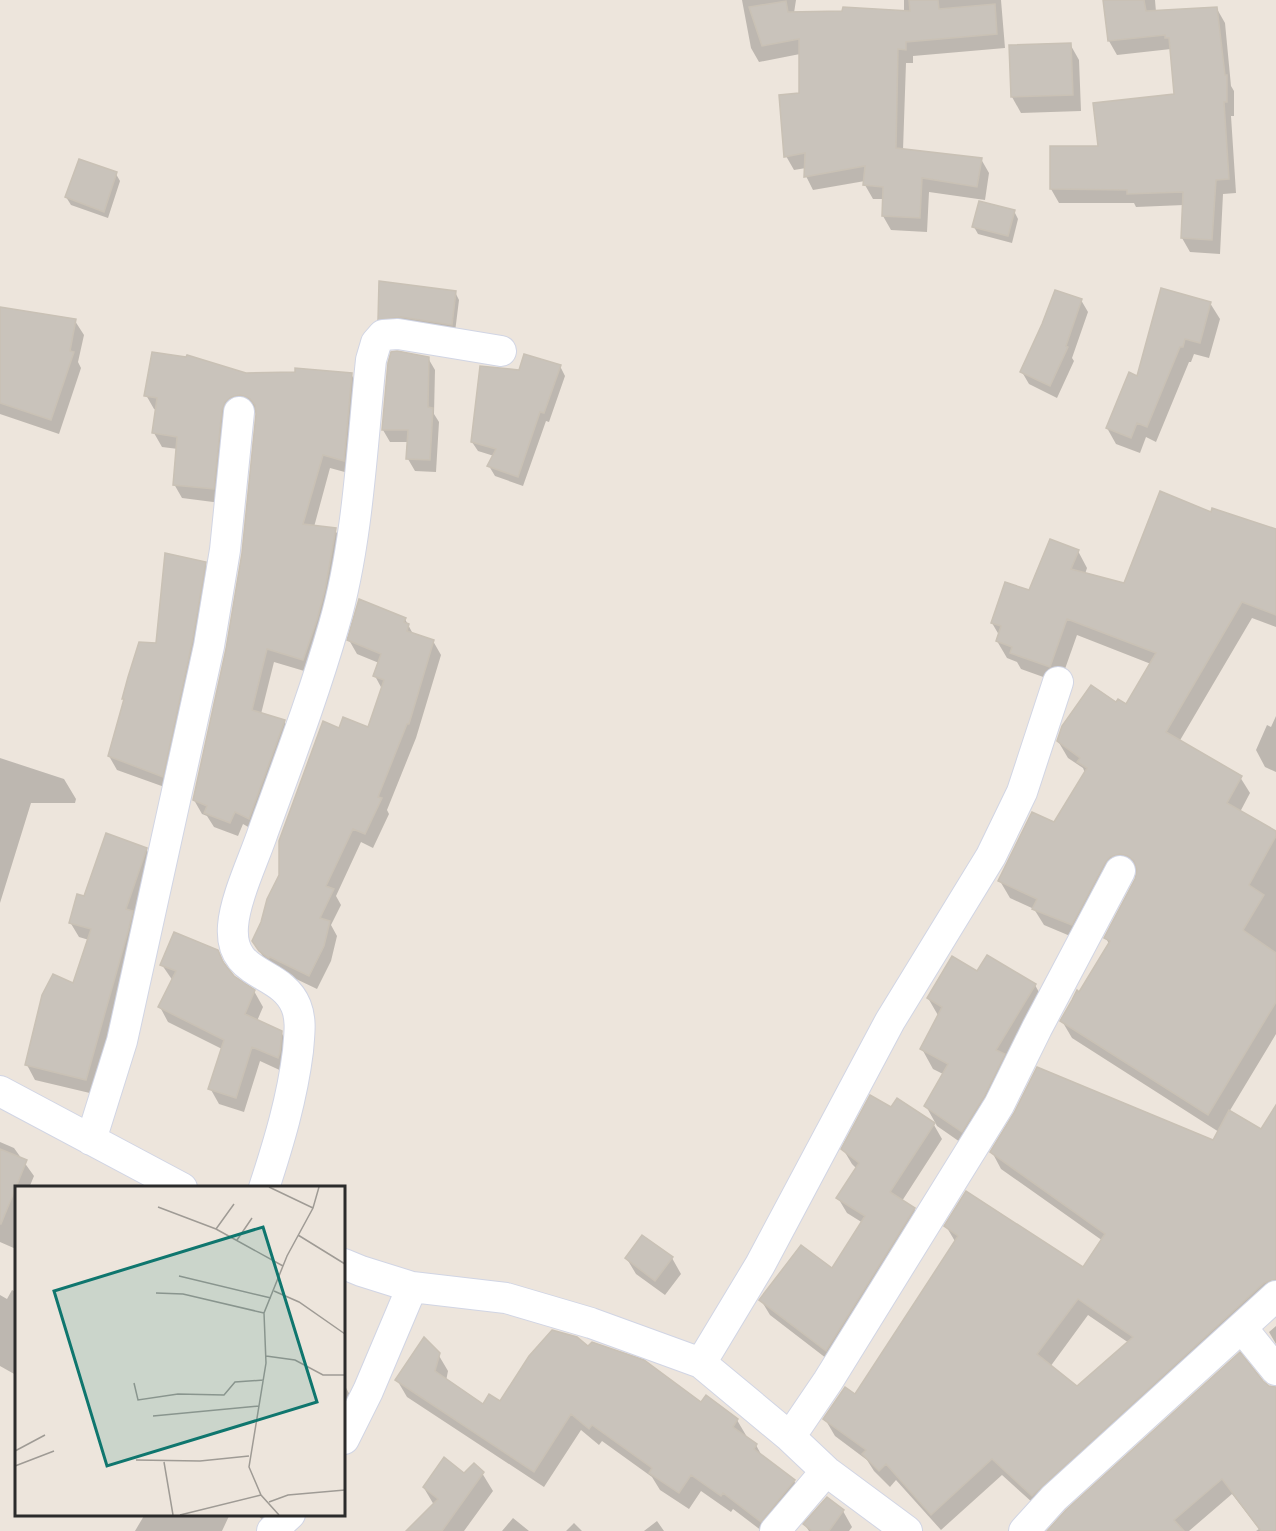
<svg xmlns="http://www.w3.org/2000/svg" width="1276" height="1531" font-family="Arial,sans-serif">
<style>
.shadow{fill:#0003;fill-rule:evenodd}
.building{fill:#c9c3bb;stroke:#c9c1b5;stroke-width:1.5;fill-rule:evenodd}
.lines{fill:none;stroke-linecap:round;stroke-linejoin:round}
.minor-casing{stroke:#d1d5e4;stroke-width:32}
.minor{stroke:#fff;stroke-width:30}
.inset-road{fill:none;stroke:#9f9b95;stroke-width:1.5}
.view{fill:#0f766e;fill-opacity:0.15;stroke:#0f766e;stroke-width:3}
.inset-edge{fill:none;stroke:#2b2b2b;stroke-width:3}
</style>
<rect width="100%" height="100%" fill="#ede5dc"/>
<path class="shadow" d="M742 0H796L794 13 904 12V0H1001L1005 48 913 56V63H906L903 150 981 159 989 173 985 200 929 192 927 232 891 230 883 216 884 199H873L865 185V181L813 190 806 176V168L794 170 786 156 801 94 800 54 759 62 751 48Z
M1104 0H1155L1156 12 1217 9 1225 23 1231 86 1234 91V116H1231L1236 193 1223 194 1220 254 1190 252 1182 238 1184 205 1136 207 1134 203H1059L1051 189 1100 148 1175 95 1171 49 1117 55 1109 41Z
M1070 44 1079 60 1081 111 1021 113 1012 97 1011 46Z
M116 174 120 181 108 218 71 205 66 197Z
M1014 211 1018 219 1012 243 978 234 974 227Z
M455 292 459 300 455 332 383 326 379 319Z
M1081 300 1088 312 1072 358 1074 361 1057 398 1029 384 1022 372Z
M1210 303 1220 319 1209 358 1194 354 1191 362H1189L1156 442 1146 437 1140 453 1116 444 1107 428 1138 378Z
M0 318 75 321 84 335 78 362 81 368 59 434 0 414Z
M428 358 435 370 434 414 439 422 436 472 415 471 408 459 409 442H390L383 430 389 364Z
M560 366 565 376 549 422 546 421 523 486 495 476 489 466 494 456 478 451 472 442 521 372Z
M245 374H351L359 388 352 474 330 468 314 527 335 530 343 544 311 673 274 662 261 714 284 721 292 735 257 832 243 824 238 836 214 827 207 816 202 814 194 800 227 649 244 553 257 411 249 408 221 503 182 498 174 484 178 449 162 447 154 433 157 410 154 409 146 395Z
M1212 514 1276 531V627L1252 618 1179 742 1240 777 1250 793 1240 812 1276 832V1034L1229 1112 1261 1131 1276 1108V1299L1043 1512 1002 1475 941 1530 896 1480 890 1487 874 1471 867 1460 835 1436 825 1419 855 1396 956 1243 946 1226 1083 1269 1103 1241 1001 1169 992 1152 1214 1142 1219 1132 1072 1038 1062 1021 1109 944 1106 938 1137 880 1138 872 1129 870 1082 941 1044 925 1034 909 1010 898 1000 881 1054 824 1085 773 1083 768 1068 758 1058 741 1116 704 1126 706 1151 664 1077 635 1060 683 1021 669 1017 662 1007 658 997 641 999 635 992 623 1078 551 1087 568 1085 574 1125 585ZM1088 1315 1129 1343 1077 1388 1050 1367Z
M205 563 212 577 170 789 117 770 109 756 125 701 124 699Z
M405 619 413 634 433 641 441 655 416 738 387 810 389 814 373 848 361 842 336 896 341 905 331 925 337 936 331 961 317 989 269 966 253 941 340 730 369 729 382 689 375 676 379 663 357 654 349 640Z
M1276 716V772L1265 767 1256 750 1267 725 1271 727Z
M0 758 64 779 76 799 75 803H31L0 903Z
M146 849 155 864 94 1094 35 1080 27 1065 74 985 89 940 79 937 70 922Z
M217 951 233 977 254 991 263 1007 257 1021 281 1032 290 1048 286 1073 260 1061 244 1112 219 1104 210 1088 222 1049 168 1022 160 1007 173 981 162 965Z
M978 973 1035 985 1046 1005 973 1151 937 1126 926 1106 943 1074 933 1069 922 1049 939 1017 928 998Z
M892 1109 934 1125 942 1139 902 1201 914 1209 922 1224 835 1365 770 1315 761 1300 832 1270 863 1223 847 1213 838 1198 857 1169 852 1164 843 1149Z
M0 1142 14 1148 34 1176 29 1188H16V1249L0 1242Z
M672 1258 681 1274 665 1295 636 1274 627 1259Z
M12 1290 16 1292V1375L0 1366V1295L7 1299Z
M1276 1326V1344L1269 1332Z
M588 1348 737 1420 747 1437 746 1438 756 1445 763 1458 794 1481 804 1498 762 1531 733 1509 731 1512 701 1491 689 1509 660 1490 652 1477 602 1441 599 1445 581 1430 544 1487 407 1397 397 1380 438 1354 448 1371 446 1381 483 1406 500 1403Z
M1262 1382 1269 1387 1276 1388V1531H1256L1259 1529 1232 1494 1189 1531H1049Z
M344 1384 351 1397 344 1409Z
M482 1473 493 1491 464 1531H408L434 1505 424 1488 464 1475Z
M843 1511 852 1527 849 1531H809L805 1525Z
M145 1514H230L222 1531H135Z
M256 1514H267L263 1520Z
M513 1518 529 1531H502Z
M657 1521 664 1531H644Z
M574 1523 582 1531H566Z"/>
<path class="building" d="M909 0H938L939 9 995 4 997 34 906 42V50L898 49 896 148 982 158 977 187 922 178 920 218 882 216 883 187 863 185 865 166 804 177 805 153 784 157 779 95 799 93V39L762 46 749 7 786 1 788 12 842 11 843 7 910 11Z
M1103 0H1144L1146 11 1217 7 1225 75H1227V102H1224L1229 179 1216 180 1212 240 1181 238 1183 192 1127 194V190L1050 189V146H1098L1093 103 1174 94 1169 38H1165V35L1108 41Z
M1071 43 1073 95 1011 97 1009 45Z
M79 159 117 172 104 212 65 197Z
M979 201 1015 210 1008 236 972 227Z
M379 281 456 291 452 325 401 317 378 320Z
M1161 288 1211 302 1200 343 1185 339 1183 347H1180L1147 427 1137 423 1131 438 1106 428 1129 372 1137 376Z
M1055 290 1082 299 1066 346 1068 347 1050 386 1020 372 1042 324Z
M0 307 76 319 70 351 74 352 51 420 0 403Z
M397 351 429 357 428 407 433 408 430 460 406 459 408 430H382L388 363 391 352Z
M152 352 186 357 187 355 246 373 295 372V368L352 373 344 461 323 455 303 524 336 528 325 590 317 620 303 660 267 649 252 710 285 720 249 819 235 812 230 823 204 813 207 806 193 800 226 649 242 553 256 414 255 405 249 398 240 395 231 397 225 402 222 410 214 489 173 485 177 437 152 433 157 398 144 396Z
M524 354 561 365 544 413 540 412 518 477 487 466 496 449 471 442 480 366 519 370Z
M1160 491 1211 512 1212 508 1276 529V615L1242 602 1166 732 1242 776 1227 803 1276 831V836L1249 885 1264 895 1243 930 1276 953V1002L1208 1115 1060 1021 1072 1000 1077 990 1079 992 1110 941 1104 938 1135 879 1137 870 1134 861 1128 856 1120 854 1110 857 1105 863 1072 925 1032 909 1037 899 998 881 1032 812 1054 822 1087 768 1077 762 1080 758 1057 741 1062 726 1091 685 1116 702 1118 699 1126 704 1156 653 1067 619 1050 667 1010 653 1012 647 996 641 1001 626 991 623 1005 582 1029 590 1050 539 1079 550 1071 569 1124 583Z
M165 553 206 562 192 643 163 777 108 756 124 699H122L128 677 139 642 156 643Z
M359 599 406 618 404 622 409 624 407 631 434 640 409 724H407L378 797 382 798 365 834 353 829 326 886 334 889 320 918 330 921 324 946 309 976 270 957 269 958 267 957 259 951 252 941 261 922 267 899 279 875V841L323 721 339 728 343 717 368 727 384 680 373 676 381 654 347 640Z
M106 833 147 848 126 909 133 911 129 928 86 1080 25 1065 42 995 53 974 73 983 91 929 69 923 77 894 84 896Z
M174 932 218 950 223 962 234 976 255 990 245 1014 282 1031 280 1052 278 1058 252 1047 236 1098 208 1089 224 1040 158 1007 176 971 160 965Z
M987 955 1036 984 996 1050 1005 1054 984 1097 962 1132 924 1106 948 1064 920 1049 942 1007 927 998 952 956 977 971Z
M1037 1067 1213 1140 1229 1110 1261 1129 1276 1105V1279L1264 1283 1032 1496 992 1459 931 1515 886 1464 879 1471 862 1454 866 1450 823 1419 845 1387 855 1394 958 1236 944 1226 966 1191 1083 1267 1105 1234 990 1152 1014 1113ZM1078 1299 1133 1337 1077 1386 1037 1354Z
M870 1095 891 1107 897 1098 935 1123 890 1192 915 1208 826 1351 759 1300 801 1245 832 1268 865 1216 836 1198 859 1163 841 1149Z
M0 1149 27 1160 1 1224H0Z
M642 1235 673 1257 655 1281 625 1258Z
M552 1330 577 1337 588 1346 592 1342 644 1360 701 1402 706 1395 738 1419 733 1427 757 1444 754 1449 795 1480 761 1522 723 1493 721 1496 691 1475 679 1493 649 1473 652 1468 592 1425 589 1429 571 1414 534 1472 395 1380 424 1337 440 1353 435 1371 483 1404 489 1394 500 1401 529 1356Z
M1240 1352 1263 1381 1269 1386 1276 1387V1531H1261L1222 1479 1174 1520 1184 1531H1047L1066 1510Z
M444 1457 464 1473 474 1463 484 1472 442 1531H406L438 1499 423 1487Z
M827 1497 844 1510 829 1531H812L803 1524Z"/>
<g class="lines">
<g class="minor-casing">
<path id="minor" d="M0 1091 182 1188
M91 1140 122 1041 209 646 225 550 239 412
M264 1188C279 1142 292 1099 298 1051 299 1036 302 1021 296 1006 281 969 229 978 233 926 235 898 254 859 263 832 288 763 314 695 334 625 358 543 362 446 371 360L376 343 383 335 398 334 501 351
M344 1264 361 1271 412 1287 506 1298 591 1323 701 1363 790 1437 826 1471 907 1531
M1242 1328 1276 1370
M701 1363 760 1265 890 1021 991 856 1022 792 1058 682
M790 1437 828 1381 999 1105 1037 1028 1120 871
M344 1439 368 1391 412 1287
M272 1531 290 1514
M775 1531 826 1471
M1024 1531 1054 1498 1276 1296"/>
</g>
<use href="#minor" class="minor"/>
</g>
<g transform="translate(15 1186)">
<rect width="330" height="330" fill="#ede5dc"/>
<path class="inset-road" d="M254 1 298 22M143 21 201 43 268 80M201 43 219 18M283 49 330 78M222 54 237 32M164 90 256 112M259 105 284 116 330 148M141 107 168 108 249 127M251 170 280 174 308 189H330M119 197 123 214 163 208 209 209 220 196 249 194M138 230 244 220M0 265 30 249M121 274 185 275 234 270M149 276 158 329M0 280 39 265M254 316 273 309 330 304M165 329 246 309M264 329 246 309 234 281 251 177 249 127 272 70 298 22 304 1"/>
<path class="view" d="M248 41 302 216 92 280 39 105Z"/>
<rect width="330" height="330" class="inset-edge"/>
</g>
</svg>
